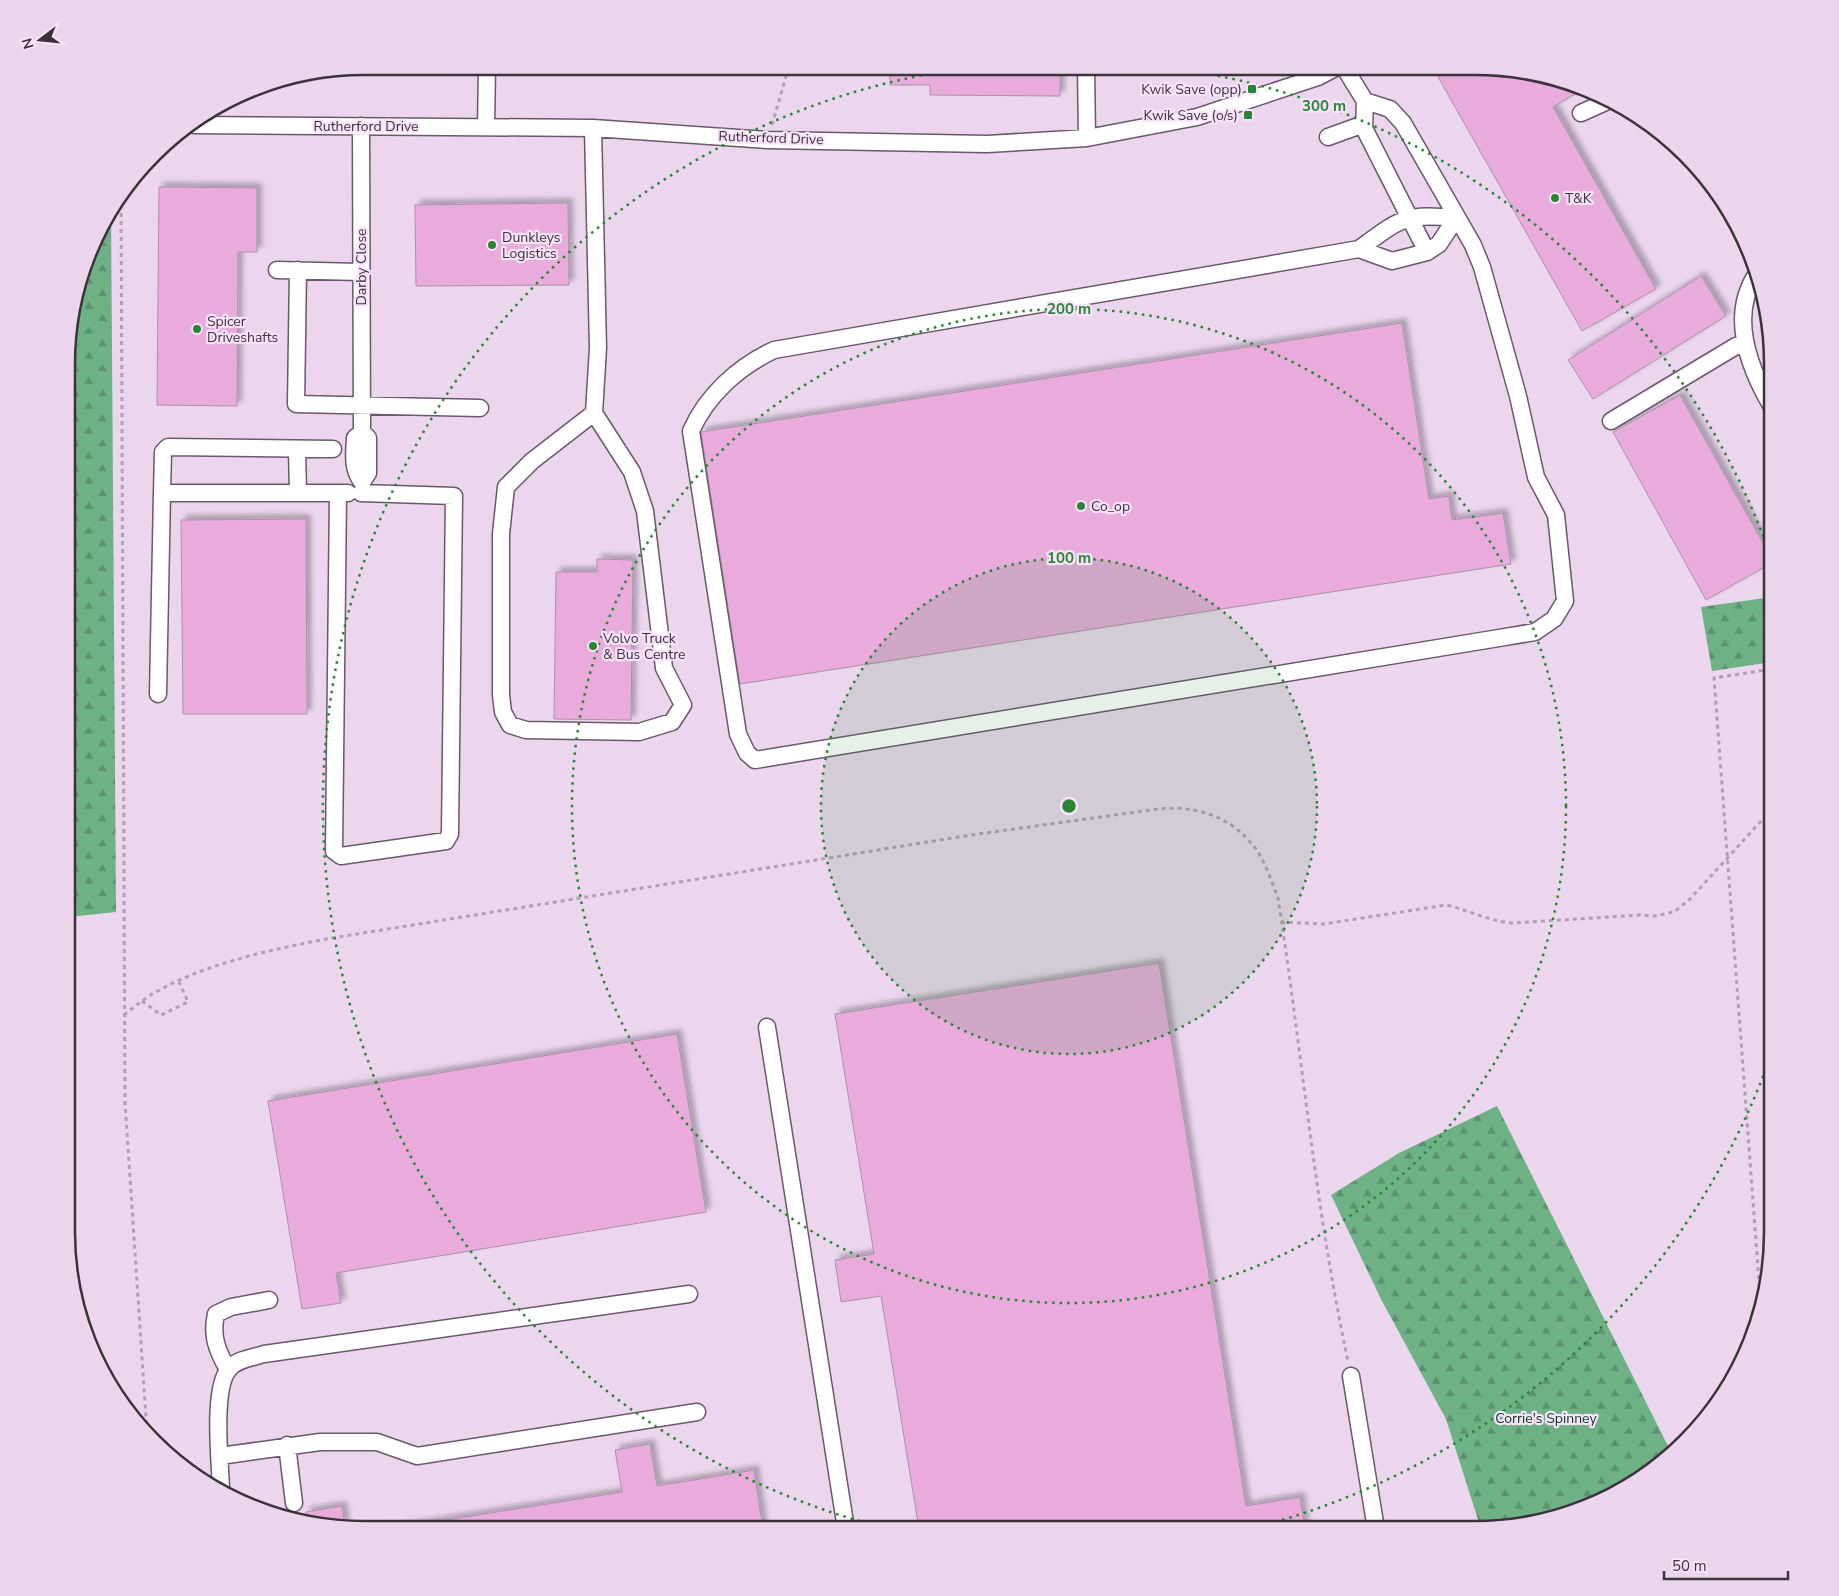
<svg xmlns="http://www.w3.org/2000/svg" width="1839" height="1596" font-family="'Nunito Sans',sans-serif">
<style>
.forest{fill:url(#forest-firs)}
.building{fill:#e8abdc;stroke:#ab92a5;filter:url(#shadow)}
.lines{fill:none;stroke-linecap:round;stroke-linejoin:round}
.minor-casing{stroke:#6a586c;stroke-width:19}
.path{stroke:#b1a0b3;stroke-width:3;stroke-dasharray:4 4;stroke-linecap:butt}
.minor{stroke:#fff;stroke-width:16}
.ring{fill:none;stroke:#298434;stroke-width:2.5;stroke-dasharray:2.5 5}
.poi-dot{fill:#298434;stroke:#f9e3fb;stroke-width:2}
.labels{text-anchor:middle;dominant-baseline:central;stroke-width:4.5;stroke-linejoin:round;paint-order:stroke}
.poi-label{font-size:14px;fill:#3b323c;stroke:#f9e3fb;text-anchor:start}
.street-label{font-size:14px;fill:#3b323c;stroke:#f9e3fb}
.park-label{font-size:14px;fill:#013a1d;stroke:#f9e3fb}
.rim{fill:none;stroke:#3b323c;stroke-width:2.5}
.centre{fill:#298434;stroke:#f9e3fb;stroke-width:2.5}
.ring-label{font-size:15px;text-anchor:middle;font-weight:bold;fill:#298434;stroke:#f9e3fb;stroke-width:4.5;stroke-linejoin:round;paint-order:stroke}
</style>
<defs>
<pattern id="forest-firs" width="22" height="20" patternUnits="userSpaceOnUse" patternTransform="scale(1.25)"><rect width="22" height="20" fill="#6db185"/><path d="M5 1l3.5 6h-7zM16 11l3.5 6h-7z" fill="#5b916e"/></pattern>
<filter id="shadow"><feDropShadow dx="4.5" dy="-4.5" stdDeviation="2.5" flood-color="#0004"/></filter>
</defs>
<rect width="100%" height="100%" fill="#ebd6ee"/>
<path class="forest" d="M111 210 116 912 68 917 69 325 106 215Z
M1772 597V662L1712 671 1701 607Z
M1497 1106 1671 1452 1589 1507 1495 1529H1481L1446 1419 1382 1301 1331 1195 1399 1153Z"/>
<path class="building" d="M364 66H370V74H315Z
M890 67H1060V96L930 95V85H890Z
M1457 67H1495L1582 90 1553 107 1656 289 1582 331 1438 77Z
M159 187 257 188V252H238L237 406 157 405Z
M568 203 569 285 416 286 415 205Z
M1701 276 1726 316 1593 399 1568 360Z
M1402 323 1429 499 1449 496 1452 520 1503 513 1511 564 740 684 701 432Z
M1680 395 1772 559V563L1706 600 1613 432Z
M306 519 307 714H183L181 520Z
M597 559 633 560 631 720 554 719 556 572H597Z
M1159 963 1246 1506 1300 1497 1305 1529H919L881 1296 841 1302 835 1260 874 1254 835 1014Z
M677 1034 706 1212 336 1273 341 1303 302 1309 268 1101Z
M650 1444 657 1486 754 1470 763 1530H384L622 1492 615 1450Z
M342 1506 345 1526 307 1518 306 1512Z"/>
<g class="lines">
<g class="minor-casing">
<path id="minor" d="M1086 67 1087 138
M1344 67 1365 101 1364 128 1427 252
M1581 113 1610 100
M194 125 593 128 767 140 987 144 1087 138 1197 117 1318 77 1337 67
M361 126 362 432 368 438V473L362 482C352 469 354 454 355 438L362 432
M486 127 487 66
M593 128 598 348 594 413 632 472 645 511 664 668 683 705 672 722 639 732 526 730 510 725 503 712 501 695V534L506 487 532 461 594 413
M1328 137 1364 124
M1359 249 1392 261 1427 252 1439 244 1456 218C1404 213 1400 219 1359 249L774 350C738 367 707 395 691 431L738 734 747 753 755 760 1499 638 1535 632 1554 619 1565 601 1556 515 1536 477 1518 396 1482 267 1473 245 1403 123 1390 109 1365 101
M277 270 360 272
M298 270 296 404 480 408
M1756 275C1729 317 1749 368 1772 407
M1611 421 1736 346 1745 345
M297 449 298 493
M162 493 163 452 168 447 333 449
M338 493 334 851 341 856 446 841 450 834 454 496 361 493
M158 694 162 493H348
M767 1027 846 1529
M228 1370C217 1350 211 1336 216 1314L231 1307 269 1300
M1351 1376 1376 1529
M287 1445 294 1503
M220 1456 320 1442H377L417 1456 697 1412
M221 1488C220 1462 212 1388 229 1369 237 1359 252 1358 264 1354L689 1294"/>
</g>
<path class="path" d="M772 125 789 66
M121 197 125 1102 147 1433
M1281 922 1324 924 1446 905C1469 910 1488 921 1512 923L1639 915 1654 916 1674 912 1690 899 1772 809
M142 1001 161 1015 188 1002 179 982
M124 1015C132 1009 140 1002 149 996 201 964 273 949 332 938L971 835 1158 809C1192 805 1228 815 1251 843 1264 857 1271 880 1278 898 1302 1052 1315 1208 1348 1361
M1760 1295 1714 678 1772 669"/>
<use href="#minor" class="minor"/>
</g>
<circle cx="1069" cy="806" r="248" fill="#298434" fill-opacity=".12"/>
<g class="ring">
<circle cx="1069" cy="806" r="248"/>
<circle cx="1069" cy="806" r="497"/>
<path d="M1771 1055A745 745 0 0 1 1249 1529M889 1529A745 745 0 0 1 972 67M1166 67A745 745 0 0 1 1771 557"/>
</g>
<g class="poi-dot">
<rect x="1247" y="84" width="10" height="10" rx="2.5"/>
<rect x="1243" y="110" width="10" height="10" rx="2.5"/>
<circle cx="1555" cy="198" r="5"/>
<circle cx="492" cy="245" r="5"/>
<circle cx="197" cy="329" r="5"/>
<circle cx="1081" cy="506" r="5"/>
<circle cx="593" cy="646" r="5"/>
</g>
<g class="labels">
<g class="poi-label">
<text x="1242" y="89" text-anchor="end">Kwik Save (opp)</text>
<text x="1238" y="115" text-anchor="end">Kwik Save (o/s)</text>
<text x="1565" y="198">T&amp;K</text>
<text x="502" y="237">Dunkleys<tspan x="502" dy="16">Logistics</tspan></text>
<text x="207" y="321">Spicer<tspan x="207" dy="16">Driveshafts</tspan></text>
<text x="1091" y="506">Co_op</text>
<text x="603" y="638">Volvo Truck<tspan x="603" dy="16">&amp; Bus Centre</tspan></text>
</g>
<g class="street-label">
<text x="366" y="126">Rutherford Drive</text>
<text transform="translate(771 138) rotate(2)">Rutherford Drive</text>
<text transform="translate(361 267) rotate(-90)">Darby Close</text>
</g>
<g class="park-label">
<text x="1546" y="1418">Corrie's Spinney</text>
</g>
</g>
<path d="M0 0H1839V1596H0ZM364 75H1475A289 289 0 0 1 1764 364V1232A289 289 0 0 1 1475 1521H364A289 289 0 0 1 75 1232V364A289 289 0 0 1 364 75Z" fill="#ead5ec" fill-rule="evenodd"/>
<path class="rim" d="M364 75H1475A289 289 0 0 1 1764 364V1232A289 289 0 0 1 1475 1521H364A289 289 0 0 1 75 1232V364A289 289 0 0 1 364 75Z"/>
<circle cx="1069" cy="806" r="8" class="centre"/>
<g class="ring-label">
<text x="1324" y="111">300 m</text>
<text x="1069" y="314">200 m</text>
<text x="1069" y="563">100 m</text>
</g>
<g transform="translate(40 40) rotate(254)" stroke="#f9e3fb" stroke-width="4" paint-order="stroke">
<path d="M0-4L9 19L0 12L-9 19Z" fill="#3b323c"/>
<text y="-8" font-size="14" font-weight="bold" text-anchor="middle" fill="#3b323c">N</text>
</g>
<path d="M1664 1571v8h124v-8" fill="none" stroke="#3b323c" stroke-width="2.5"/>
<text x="1672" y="1571" font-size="15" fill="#3b323c" stroke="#f9e3fb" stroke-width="4" paint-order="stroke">50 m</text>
</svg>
